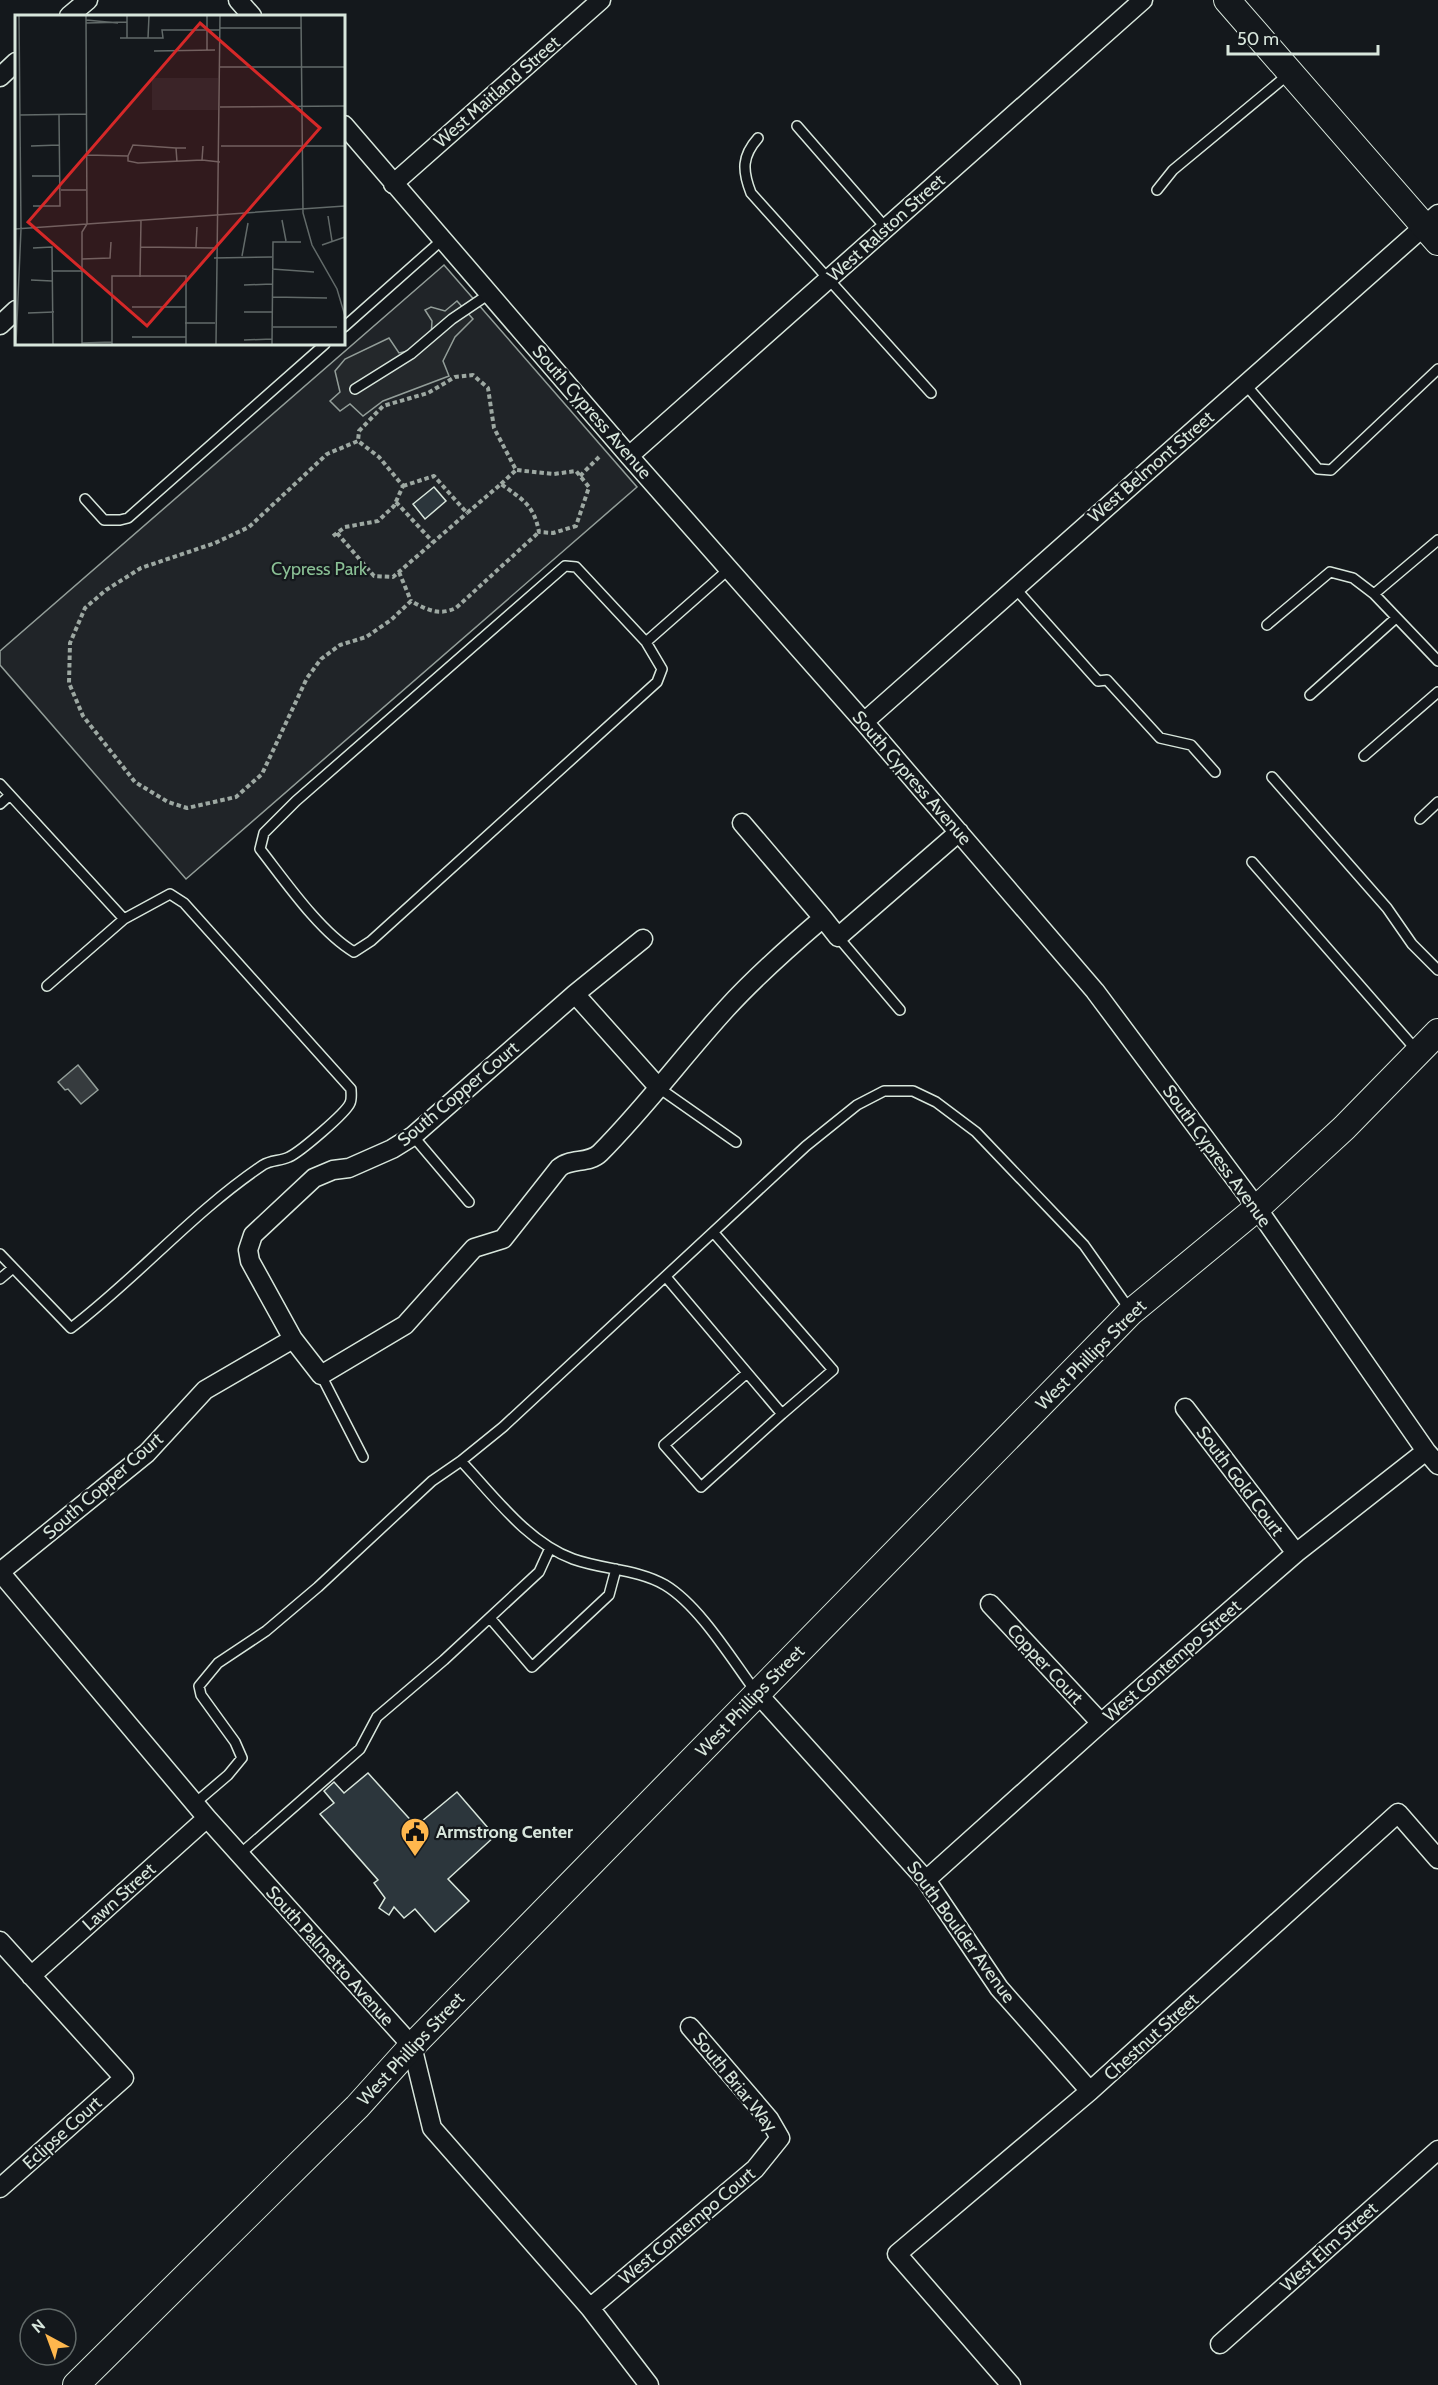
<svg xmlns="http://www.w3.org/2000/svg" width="1438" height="2385" font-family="Cabin,sans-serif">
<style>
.green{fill:#202428;stroke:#939e99;stroke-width:1.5}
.parking{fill:#24282b;stroke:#939e99;stroke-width:1.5}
.water{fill:#363b3e;stroke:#939e99;stroke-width:1.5}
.building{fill:#2c363c;stroke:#d8e6dc;stroke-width:1.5}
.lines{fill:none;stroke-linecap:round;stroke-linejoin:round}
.lane-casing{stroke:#d8e6dc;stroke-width:12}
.street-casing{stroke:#d8e6dc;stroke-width:21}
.secondary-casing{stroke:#d8e6dc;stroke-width:28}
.path{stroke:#9da8a2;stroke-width:4;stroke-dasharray:4.5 3;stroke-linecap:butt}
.lane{stroke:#14181c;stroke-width:9}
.street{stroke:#14181c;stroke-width:18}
.secondary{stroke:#14181c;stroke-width:26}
.labels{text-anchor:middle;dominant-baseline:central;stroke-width:4.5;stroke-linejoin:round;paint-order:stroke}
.street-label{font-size:18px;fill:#d8e6dc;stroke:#14181c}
.park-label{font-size:18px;fill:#8ac095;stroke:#14181c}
.poi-label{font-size:18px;font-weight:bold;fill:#d8e6dc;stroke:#14181c;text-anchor:start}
.inset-road{fill:none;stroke:#626a69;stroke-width:1.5}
.view{fill:#d62828;fill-opacity:0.15;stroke:#d62828;stroke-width:3}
.inset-edge{fill:none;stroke:#d8e6dc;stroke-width:3}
</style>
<rect width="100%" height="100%" fill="#14181c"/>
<path class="green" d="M444 265 637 487 186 879 0 665V651Z"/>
<path class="parking" d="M457 301 473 319 455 337 443 361 449 376 383 401 363 416 350 404 340 411 330 401 340 392 335 371 345 359 389 338 399 353 417 349 431 337 432 321 425 310 431 307 445 311Z"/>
<path class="water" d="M78 1065 98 1090 81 1104 68 1089 65 1090 58 1082Z"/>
<path class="building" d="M434 487 446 501 425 519 413 504Z
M368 1773 416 1826 457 1792 495 1836 448 1879 469 1901 435 1932 415 1909 404 1918 394 1907 389 1915 379 1908 385 1898 374 1883 378 1880 320 1814 334 1803 324 1791 334 1782 344 1793Z"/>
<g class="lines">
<g class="lane-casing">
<path id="lane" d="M797 126 886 228
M758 138C742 156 742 170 751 193L931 393
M1157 190 1173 170 1290 73
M344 327 442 240
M1245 384 1318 469 1331 470 1438 369
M355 389 411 354 452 319 489 294
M85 499 104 520H120L128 518 325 344
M565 566 576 567 646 642 662 669 657 682 371 941 354 952C320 932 285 881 260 849L264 833 296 801Z
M1015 588 1098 681 1107 680 1160 738 1191 745 1215 772
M1374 594 1438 540
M1267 625 1330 572 1353 578 1374 594 1438 661
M646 642 729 569
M1310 695 1396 618
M1364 756 1438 692
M1272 777 1387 908 1412 944 1438 970
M0 784 124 919 170 894 184 903 351 1089C351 1093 352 1099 350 1103 346 1113 300 1152 289 1157 281 1161 271 1160 263 1165 193 1212 138 1277 71 1328L0 1254
M0 804 10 795
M1420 819 1438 802
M1252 862 1418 1052
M838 937 900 1010
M47 986 124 919
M659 1088 736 1142
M413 1136 469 1202
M666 1277 782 1414 833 1370 714 1233
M0 1279 13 1268
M747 1373 664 1445 701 1487 782 1414
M321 1375 363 1457
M461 1461C494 1496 527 1542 573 1559 604 1570 637 1569 665 1585 700 1606 732 1660 756 1692
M490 1618 532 1667 609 1595 616 1569
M194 1804 228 1775 242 1758 235 1742 201 1695 199 1686 218 1663 266 1631 318 1587 432 1481 461 1461 503 1427 806 1146 857 1105 884 1091H913L936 1102 976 1132 1084 1245 1130 1310
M239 1855 360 1749 377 1717 444 1660 539 1572 550 1548"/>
</g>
<g class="street-casing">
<path id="street" d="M238 0 252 16
M69 16 88 0
M0 77 16 62
M344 125 629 456 864 722 1095 991 1257 1208 1426 1451 1438 1465
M393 184 601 0
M0 325 16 310
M629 456 1143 0
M864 722 1438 214
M823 918 838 937 959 832
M643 939 575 994 659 1088
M293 1339 321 1375 405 1325 474 1248 503 1239 559 1168C570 1158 589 1164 600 1153 645 1108 683 1056 726 1009 756 976 789 947 823 918L742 823
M1185 1408 1296 1553
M0 1572 207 1818 412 2046 432 2128 590 2308 649 2385
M0 1572 147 1453 205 1390 293 1339 250 1261 248 1250 253 1235 314 1178 333 1170 349 1168 392 1149 413 1136 575 994
M990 1604 1101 1723
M758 1694 926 1880 999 1988 1090 2091
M926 1880 1101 1723 1296 1553 1426 1451
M0 1941 124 2078 0 2188
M31 1976 207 1818
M590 2308 755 2169 780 2138 769 2119 690 2027
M1220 2344 1438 2150
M1011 2385 897 2254 1090 2091 1398 1813 1438 1859"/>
</g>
<g class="secondary-casing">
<path id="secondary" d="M1227 0 1438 242
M76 2385 357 2107 412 2046 1131 1312 1257 1208 1344 1128 1438 1032"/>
</g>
<path class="path" d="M580 476 599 457
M501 484 516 470
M403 486 434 476 467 513 501 484C522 499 534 505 539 532L553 533 576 526 589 487 576 471 554 474 516 470 494 428 488 388 473 375 455 377 428 393 383 406 359 431 358 441 327 454 249 527 215 543 141 568 106 590 85 608 70 643 69 683 83 716 135 782 168 802 187 808 236 797 262 774 307 678 321 659 340 645 366 637 391 620 411 601C427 610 439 616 456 608L539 532
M396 502 433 542
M337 533 374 576 393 577 467 513
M333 536 345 527 378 521 394 506 403 486 379 457 358 441
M399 572 411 601"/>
<use href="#lane" class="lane"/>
<use href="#street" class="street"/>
<use href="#secondary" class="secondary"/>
</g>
<defs>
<g id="civic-pin" transform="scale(1.5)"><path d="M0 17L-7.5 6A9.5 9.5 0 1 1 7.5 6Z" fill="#ffb74d" stroke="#14181c"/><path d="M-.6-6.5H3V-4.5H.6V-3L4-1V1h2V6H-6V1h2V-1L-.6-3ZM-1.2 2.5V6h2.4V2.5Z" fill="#111"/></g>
</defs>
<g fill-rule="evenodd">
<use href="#civic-pin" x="415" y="1832"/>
</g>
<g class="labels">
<g class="street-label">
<text transform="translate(497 92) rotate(-41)">West Maitland Street</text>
<text transform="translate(886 228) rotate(-42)">West Ralston Street</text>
<text transform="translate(592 412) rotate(49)">South Cypress Avenue</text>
<text transform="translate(1151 467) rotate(-41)">West Belmont Street</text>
<text transform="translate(912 778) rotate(49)">South Cypress Avenue</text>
<text transform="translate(458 1094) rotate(-40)">South Copper Court</text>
<text transform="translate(1217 1156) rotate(54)">South Cypress Avenue</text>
<text transform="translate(1091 1355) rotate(-45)">West Phillips Street</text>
<text transform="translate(1240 1481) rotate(53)">South Gold Court</text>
<text transform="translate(103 1486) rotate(-41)">South Copper Court</text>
<text transform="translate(1172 1661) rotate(-41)">West Contempo Street</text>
<text transform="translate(1045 1664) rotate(47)">Copper Court</text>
<text transform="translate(750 1701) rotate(-46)">West Phillips Street</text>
<text transform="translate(119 1897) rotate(-42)">Lawn Street</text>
<text transform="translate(961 1932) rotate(54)">South Boulder Avenue</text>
<text transform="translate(330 1956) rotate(48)">South Palmetto Avenue</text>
<text transform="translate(1151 2037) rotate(-42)">Chestnut Street</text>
<text transform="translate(411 2049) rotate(-47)">West Phillips Street</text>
<text transform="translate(735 2082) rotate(51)">South Briar Way</text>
<text transform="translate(62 2133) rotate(-42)">Eclipse Court</text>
<text transform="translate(687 2226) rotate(-40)">West Contempo Court</text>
<text transform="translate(1329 2247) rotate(-42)">West Elm Street</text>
</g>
<g class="park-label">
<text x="319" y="569">Cypress Park</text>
</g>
<g class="poi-label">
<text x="436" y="1832">Armstrong Center</text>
</g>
</g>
<g transform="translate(15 15)">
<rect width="330" height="330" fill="#14181c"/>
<path d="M137 63H203V95H137Z" fill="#202428"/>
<path class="inset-road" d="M192 1V35M286 1 288 198 297 230 322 274 330 301M71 5 103 8M71 8 112 7M205 13H286M105 23H148L147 15H205M112 23V1M133 23 134 1M139 36 200 35M205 52H330M205 92 330 91M5 100 72 99M16 131 44 130M206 131H330M72 140 113 141 118 130 161 133M113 141V146L123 148 187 145 188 131M187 145 205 147M162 147 161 133H171M17 161H45M46 175H71M18 191H45L44 100M313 201 317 226M267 205 271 226M0 214 330 191M307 230 330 222M126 232 199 233M181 232 182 212M18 233 37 232 38 329M227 241 233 208M199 243 257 242M67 244 95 243 96 227M257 254 299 257M38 256H67M125 262 126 205M16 265 37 266M229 270 257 269M258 282 312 283M117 292H171M229 297H258M13 298 39 297M170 308H200M258 312H322M117 322H171M229 325 257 324M67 328 97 327M1 329 6 214 4 1M67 329V217L72 209 71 1M97 329V261H171V329M201 329 205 1M257 329 258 227H286"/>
<path class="view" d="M185 8 305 113 132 311 13 207Z"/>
<rect width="330" height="330" class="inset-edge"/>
</g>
<g transform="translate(48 2337) rotate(319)"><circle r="28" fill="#14181c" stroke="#626a69" stroke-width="1.5"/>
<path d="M0-4.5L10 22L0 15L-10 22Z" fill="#ffb74d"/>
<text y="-9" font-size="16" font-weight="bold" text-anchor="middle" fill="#d8e6dc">N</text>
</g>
<path d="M1228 45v9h150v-9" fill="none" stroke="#d8e6dc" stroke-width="3"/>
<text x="1237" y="45" font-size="18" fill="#d8e6dc" stroke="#14181c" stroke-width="4.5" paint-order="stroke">50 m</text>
</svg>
